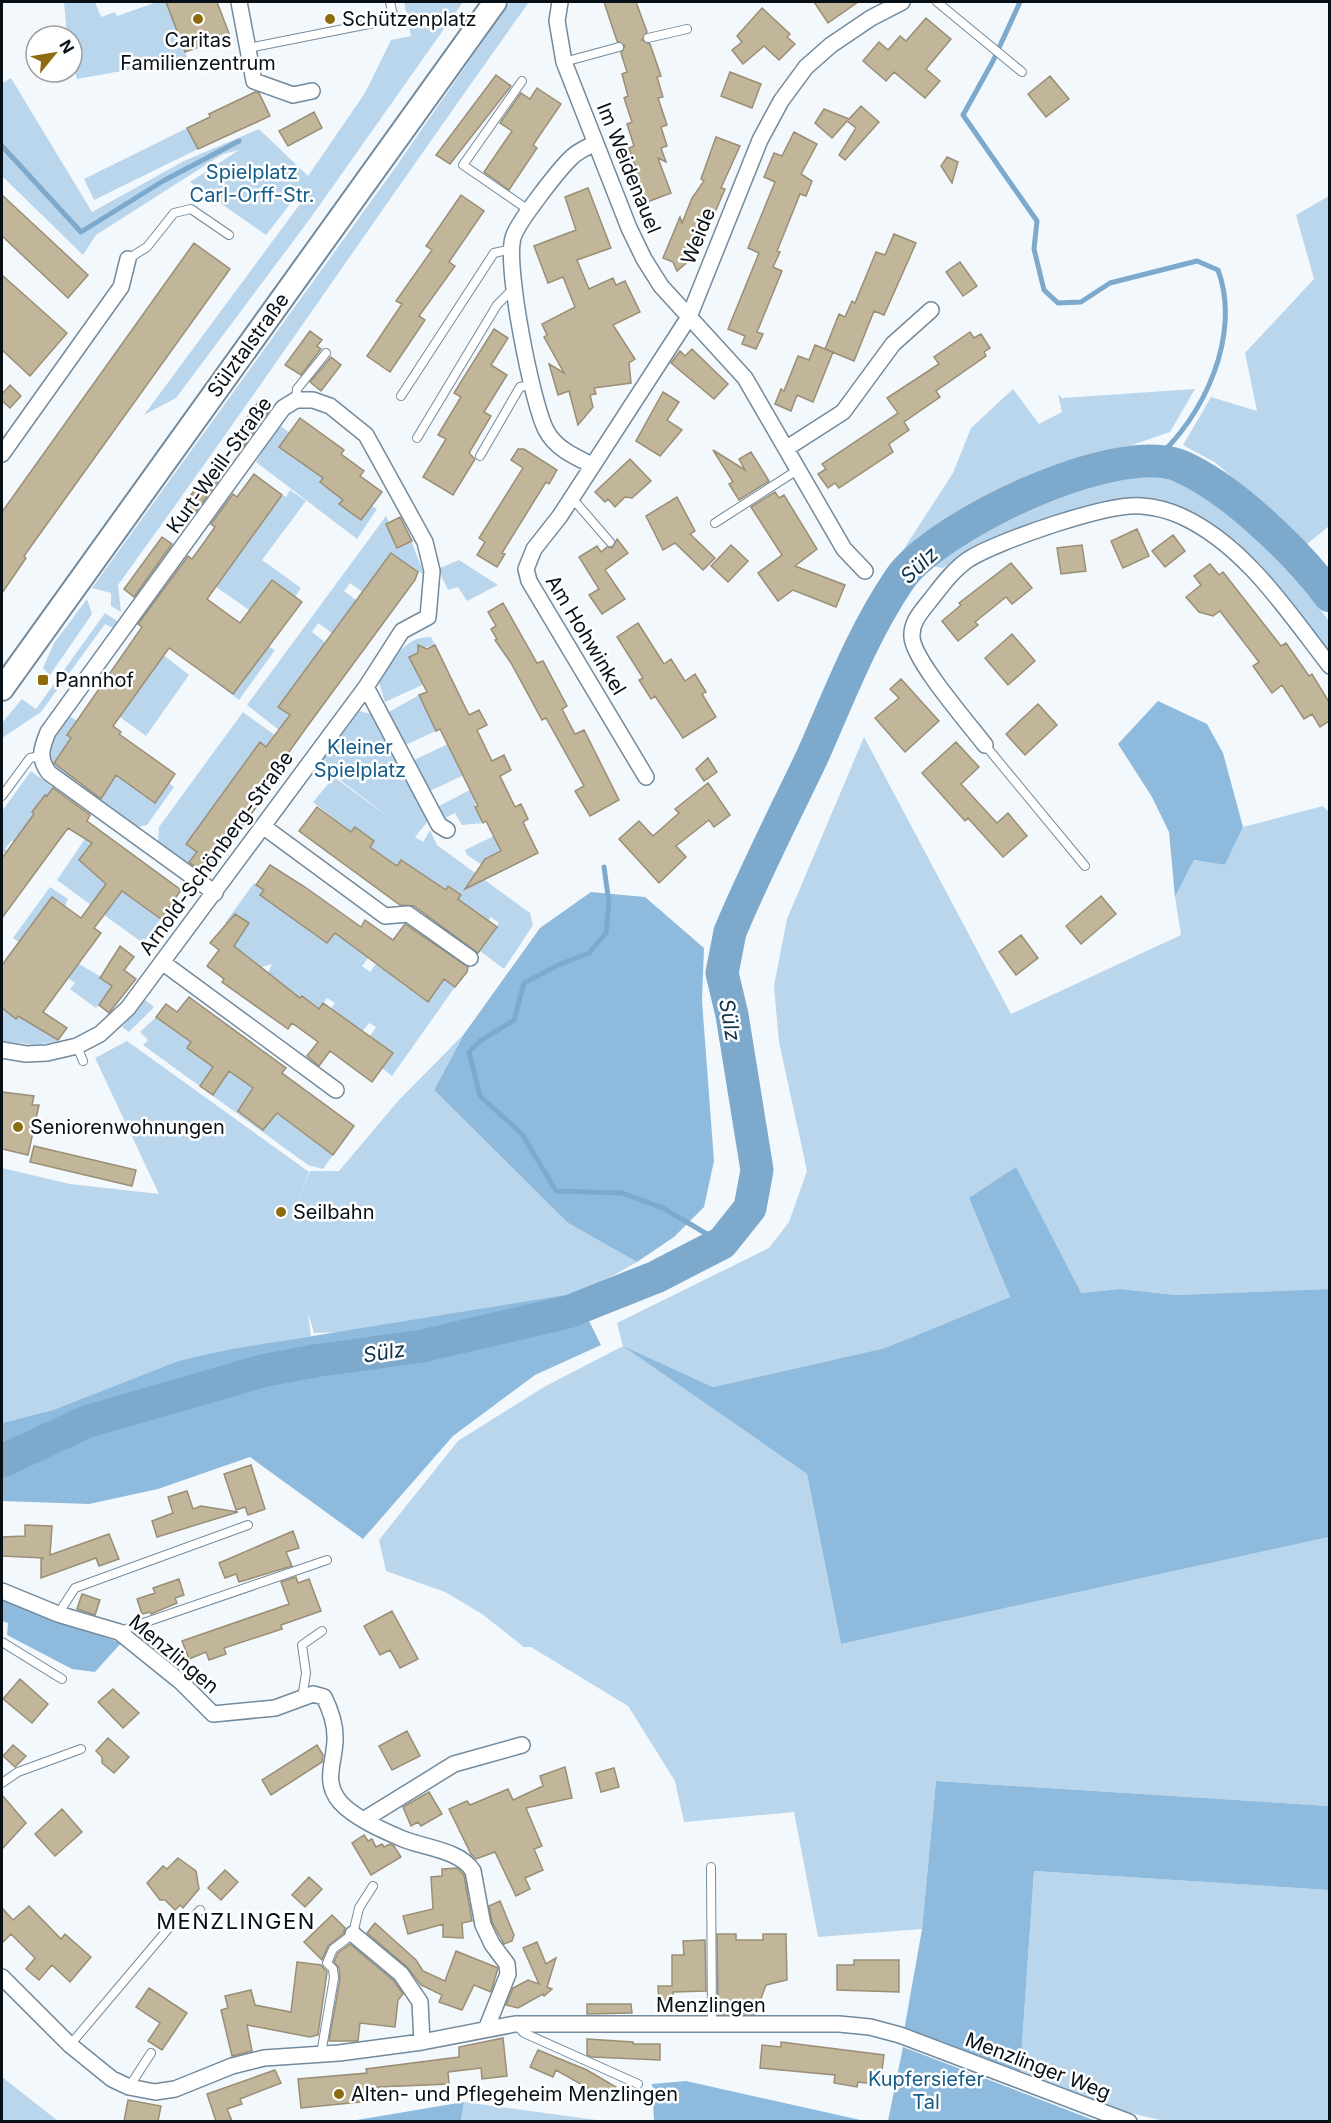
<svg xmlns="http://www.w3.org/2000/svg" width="1331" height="2123" font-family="Inter,sans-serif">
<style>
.green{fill:#bad6ed}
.forest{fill:#8ebbdd}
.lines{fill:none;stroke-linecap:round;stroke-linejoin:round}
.stream{stroke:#7da9cc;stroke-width:5}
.river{stroke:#7da9cc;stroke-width:33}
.building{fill:#c1b59a;stroke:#9a8e74;stroke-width:1.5}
.service-casing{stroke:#728a9d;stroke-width:10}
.minor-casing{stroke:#728a9d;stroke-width:18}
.secondary-casing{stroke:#728a9d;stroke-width:26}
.service{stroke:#fff;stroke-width:8}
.minor{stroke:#fff;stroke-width:15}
.secondary{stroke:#fff;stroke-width:22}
.poi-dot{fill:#8d6c0f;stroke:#fff;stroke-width:2}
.labels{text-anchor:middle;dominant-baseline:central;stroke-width:5;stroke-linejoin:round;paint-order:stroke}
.poi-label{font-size:20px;fill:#071017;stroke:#fff;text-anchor:start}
.street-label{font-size:20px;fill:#071017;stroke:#fff}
.park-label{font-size:20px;fill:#145c89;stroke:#fff}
.water-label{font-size:21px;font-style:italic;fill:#10344c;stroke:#fff}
.quarter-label{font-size:22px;letter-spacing:1.5px;fill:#071017;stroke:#fff}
</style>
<rect width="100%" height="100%" fill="#f3f8fc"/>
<path class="green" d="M64 2H95L101 17 115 12 117 16 157 2H166L188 59 77 79 72 61V36H67Z
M404 2H463L312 216 176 398 144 415 300 204 294 199 266 235 190 182 239 150 223 154 96 235 83 255 2 176V83L11 78 92 212 184 161 259 129 308 176 365 93 391 40 411 36Z
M510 2H529C391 195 258 392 118 585L121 612 111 606V593L92 588 395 168Z
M187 128 198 149 94 200 84 179Z
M1329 196V526L1307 544 1216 463 1183 445 1211 397 1257 411 1245 353 1314 279 1296 215Z
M1013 389 1039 424 1062 412 1058 394 1062 398 1195 389 1170 432 1030 480 959 512 910 562 896 561 953 473 971 428Z
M279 425 290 433 302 463 323 478 320 483 343 500 340 505 361 520 372 506 377 509 357 539 256 462Z
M1147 472 1198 490 1242 523 1302 585 1329 621V654L1261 565 1236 541 1178 507 1141 498 1115 501 1012 530 970 550 943 568 930 566C996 521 1069 490 1147 472Z
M290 490 306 501 262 560 301 588 295 597 272 580 255 604 265 621 216 587 282 495 286 497Z
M386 516 389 522 386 524 396 541 394 543 396 548 411 541 425 576 420 572 400 569 387 559 369 582 382 592 369 597 350 583 344 591 356 600 339 624 340 639 318 623 312 632 326 643 278 707 289 715 279 730 247 705Z
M459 560 498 585 467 601 458 587 448 590 438 569Z
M161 590 275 650 239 700 219 684 224 678 214 670 209 677 204 673 209 667 192 655 186 661 183 659 187 653 142 627 144 623 139 619Z
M87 599 92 614 50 675 43 668 54 643Z
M105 613 120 623 113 628 105 624 41 712 2 738V723L22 699 36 709Z
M431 637 435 645 418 649V653L409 658 419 677 429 672 433 680 385 702 378 680C391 661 405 636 431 637Z
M157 650 189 675 146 736 120 717 158 664 150 658Z
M419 695 436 731 405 745 389 712Z
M359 711 371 714 428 821 415 837 423 842 430 830 437 845 530 913 533 925 504 969 480 951 499 923 491 917 488 921 458 899 460 895 449 886 446 890 430 879 428 881 402 860 397 866 370 846 374 841 355 827 351 832 313 802 334 777 394 821 335 776 321 761Z
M243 712 276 736 271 750 259 742 215 804 224 835 203 821 186 844 197 852 189 864 206 876 205 878 162 849 158 843 159 827Z
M69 716 78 721 67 736 154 803 169 783 174 787 147 825 138 827 130 824 80 787 83 782 78 779 75 783 51 766 50 746Z
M864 737 1011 1014 1181 935 1175 897 1194 860 1225 865 1243 827 1323 806 1329 812V1289L1176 1295 1120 1289 1081 1293 969 1198 1010 1297 885 1348 713 1387 627 1348 807 1474 841 1644 1329 1537V1806L936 1781 922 1929 818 1937 794 1812 684 1822 675 1781 628 1706 531 1647H524L482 1614 445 1592 386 1571 379 1540 458 1441 544 1387 623 1346 617 1323 769 1248 789 1222 807 1171 779 1042 774 986 787 919Z
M448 744 462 776 430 791 414 760Z
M31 771 81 809 44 795 38 803 39 807 14 841H11L5 849 7 851 2 854V811Z
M470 790 483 823 462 825 455 813 443 819 437 807Z
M494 836 501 851 482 865 467 855 465 850Z
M85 839 91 844 80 860 99 878 115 886 151 912 162 896 172 903 143 943 104 915 107 910 94 900 91 905 57 880Z
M254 883 264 890 260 896 285 913H309L301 925 326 943 335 932 369 957 362 966 370 972 392 942 403 950 387 972 427 1002 444 979 455 987 392 1076 382 1068 393 1053 370 1036 376 1027 369 1023 350 1048 355 1026 331 1009 335 1003 327 998 318 1011 302 996 300 998 267 975 272 964 262 967 230 944 238 933 225 923Z
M50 887 68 899 65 906 52 897 79 964 103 978 116 959 127 966 96 1008 70 989 75 983C56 969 33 963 14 949L19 942 13 938Z
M145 1000 154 1007 129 1032 122 1027Z
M2 1004 16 1018 18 1016C31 1026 44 1031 59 1041L35 1045 2 1041Z
M156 1017 265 1096 269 1108 333 1155 323 1169 308 1165 143 1045 148 1040 140 1032Z
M464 1034 434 1090 568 1223 637 1262 584 1292 349 1332 314 1333 308 1313 311 1336 178 1361 53 1410 2 1423V1168L70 1184 159 1194 95 1058 127 1041 309 1172 295 1209 310 1171H339L398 1101Z
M1034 1871 1329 1890V2121H1164L1118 2110 1020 2073Z
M2 2077 58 2121H2Z
M464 2102 604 2121 461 2122Z"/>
<path class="forest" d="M1158 701 1207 724 1223 753 1243 827 1225 865 1194 860 1175 897 1169 832 1152 797 1118 744Z
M591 892 645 897 704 948 702 1001 714 1161 704 1207 674 1237 637 1262 568 1223 434 1090 464 1034 540 928Z
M1016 1167 1081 1293 1120 1289 1176 1295 1329 1289V1537L841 1644 807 1474 623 1346 713 1387 885 1348 1010 1297 969 1198Z
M584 1292 587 1317 601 1345 535 1375 453 1436 363 1539 250 1457 158 1489 89 1504 2 1501V1423L53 1410 178 1361 232 1349Z
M2 1600 121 1643 95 1672 72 1669 7 1635 8 1623 2 1621Z
M936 1781 1329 1806V1890L1034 1871 1020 2073 904 2031 922 1929Z
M903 2047 1096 2121H888Z
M686 2081 865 2121H654L652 2084Z
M464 2102 461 2121H351Z"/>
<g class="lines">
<path class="stream" d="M1020 2 993 61 963 115 1037 221 1034 249 1044 290 1058 303 1081 302 1110 283 1197 261 1218 270C1242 334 1204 418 1154 460
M2 146 81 232 163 181 239 141
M604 867 609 903 606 933 589 953 558 965 524 983 514 1020 480 1041 469 1052 480 1096 522 1134 556 1191 622 1193 663 1208 722 1243"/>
<path class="river" d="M2 1461 86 1422 262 1371 314 1361 422 1346 568 1312 656 1277 722 1243 750 1208 757 1170 732 1015 722 973 730 932C755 872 785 814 813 755 839 696 863 633 899 580 935 526 1118 439 1180 466 1230 487 1297 552 1330 596"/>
</g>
<path class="building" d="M166 2H217L230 36 185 52Z
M604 2H636L647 32 642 40 650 44 661 76 657 77 663 97 658 98 667 125 661 127 667 146 661 148 666 162 658 158 671 193 642 204 630 171 636 169 629 148 634 146 627 124 632 122 624 98 628 96 622 74 627 72 621 53 625 46 617 41Z
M814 2H858L828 23Z
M762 8 790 34 787 37 795 44 779 60 764 46 743 64 732 50 742 42 737 36Z
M926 18 951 39 926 69 940 81 925 98 894 72 886 81 863 61 879 42 888 50 900 36 906 41Z
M730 72 761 84 752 108 721 96Z
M496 75 511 86 450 164 436 155Z
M1050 76 1069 99 1046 117 1028 94Z
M537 88 561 104 533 145 537 148 509 190 484 172 512 131 500 123 521 93 530 99Z
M255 92 259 93 270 116 198 149 187 128 210 117 209 114Z
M861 106 879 122 845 160 839 155 856 128 847 121 832 138 815 123 824 109 849 119Z
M314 112 322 128 288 146 279 131Z
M794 132 817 144 801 174 812 181 806 196 800 194 777 251 780 252 773 267 782 271 757 332 763 334 756 349 742 344 745 336 728 329 759 253 748 248 775 182 764 177 774 153 782 156Z
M716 137 740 146 721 188 725 189 710 224 707 222 691 259 677 271 673 262 663 258 680 217 682 223 692 198 704 181 701 179Z
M947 157 958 162 952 183 941 166Z
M588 188 611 248 577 260 589 289 613 278 616 285 625 281 640 312 613 325 635 359 629 363 631 383 594 388 596 394 590 395 593 407 578 425 569 391 558 395 549 364 564 373 544 337 547 335 542 324 575 307 563 277 548 283 534 246 576 230 565 197Z
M2 195 88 275 68 298 2 236Z
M461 195 484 211 449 262 455 266 419 316 425 320 390 372 367 356 402 304 396 301 432 250 426 246Z
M894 234 916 243 884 315 874 311 854 361 825 349 839 314 845 317 852 301 855 303 876 252 885 255Z
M194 243 230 269 24 556 26 558 2 593V512Z
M960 262 977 286 963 296 946 272Z
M2 275 67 333 30 376 2 350Z
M494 329 508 338 491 365 507 375 484 412 491 416 469 453 475 459 453 495 423 477 446 439 438 435 461 397 454 393Z
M310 331 322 340 317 346 321 349 301 375 285 365Z
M970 332 974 338 981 334 990 348 984 352 986 356 936 391 940 397 904 422 909 430 889 444 893 452 839 488 835 483 828 488 818 474 826 469 822 464 898 413 887 398 939 364 934 357Z
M815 345 833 352 813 402 797 395 791 411 775 404 781 389 784 391 798 356 809 360Z
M692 349 728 384 714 399 671 363 680 351 685 356Z
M331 357 341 365 321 391 310 382Z
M10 385 21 396 10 408 2 401V394Z
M663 392 679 402 667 420 682 430 660 456 636 441Z
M258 402 269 411 240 451 229 443Z
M300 418 344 450 341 454 364 471 360 476 382 492 361 520 339 504 343 500 320 482 323 478 279 447Z
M518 449H524L557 470 549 484 546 482 502 553 505 554 497 567 477 555 485 542 479 538 523 468 511 460Z
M713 450 745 470 739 459 751 452 769 481 739 500 729 484 733 482Z
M630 459 651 481 632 498 625 497 615 507 608 499 605 502 595 492Z
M207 474 217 482 195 513 184 504Z
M254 474 282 495 207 599 240 623 272 580 302 602 233 694 169 648 113 726 121 732 119 734 175 774 155 803 116 775 101 799 54 763 71 738 67 735 142 627 138 624 188 556 192 559 203 544 215 527 211 524 233 494 237 497Z
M775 492 779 498 784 495 817 549 795 566 845 585 836 607 793 590 778 601 758 573 782 555 751 507Z
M677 497 695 531 690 534 715 558 703 570 675 543 663 550 646 516Z
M400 517 412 541 397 548 386 524Z
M1137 529 1149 556 1123 568 1111 541Z
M1173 535 1185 551 1165 567 1152 551Z
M162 537 172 544 134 597 124 589Z
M617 539 628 553 605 570 625 599 602 614 589 595 599 589 579 557 597 546 601 552 607 547 612 548Z
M731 545 748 561 728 582 711 566Z
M1082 545 1086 571 1061 574 1057 548Z
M391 553 418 572 415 580 306 728 284 759 289 763 206 875 189 862 197 852 186 844 260 742 266 747 290 715 278 707Z
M1011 563 1032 588 1012 604 1006 597 975 622 978 625 958 641 942 621 961 605 959 603Z
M1210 564 1219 575 1223 572 1281 646 1286 643 1309 676 1312 674 1329 702V721L1320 727 1312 714 1304 719 1282 685 1272 693 1253 666 1259 662 1220 611 1213 616 1199 612 1186 597 1201 585 1194 576Z
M503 603 537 663 543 661 567 706 562 709 575 734 584 730 619 800 590 816 575 791 584 786 546 718 542 720 511 663 495 640 497 639 491 629 496 626 488 612Z
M638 623 664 664 671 659 685 681 695 674 706 692 702 694 716 717 683 738 655 696 651 699 639 680 643 678 617 637Z
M1012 634 1035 661 1008 685 985 658Z
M418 645 427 649 435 645 469 715 479 710 487 725 477 730 492 761 504 755 511 770 500 776 515 807 521 804 528 819 523 822 538 853 465 889 485 859 501 851 486 821 483 823 475 807 478 806 440 729 436 731 419 695 427 692 409 657 418 653Z
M901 679 939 721 905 752 875 718 899 698 890 689Z
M1038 704 1057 725 1025 755 1006 734Z
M956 742 979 767 961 784 997 823 1008 813 1027 836 1003 857 968 818 965 821 922 773Z
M708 758 717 772 704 781 696 769Z
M708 783 730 815 714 827 709 820 676 846 686 857 659 883 619 839 639 821 653 836 679 813 675 809Z
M53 788 90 815 87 821 181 890 161 919 122 891 94 928 101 933 43 1012 67 1028 58 1040 18 1016 16 1019 2 1008V965L52 897 81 918 106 884 79 860 92 843 68 828 2 918V858L34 814 32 812 45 795 47 796Z
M317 807 351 832 355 827 374 841 370 847 397 866 401 860 446 890 448 886 461 895 458 899 497 927 478 953 414 906 400 905 299 831Z
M270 865 305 887 361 927 365 920 393 940 405 924 468 967 467 972 455 987 444 979 428 1002 335 933 327 943 260 895 264 890 256 885Z
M1101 896 1116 914 1081 944 1066 926Z
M235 914 249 923 234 946 300 998 302 996 319 1009 323 1003 393 1053 372 1082 330 1051 319 1066 307 1056 318 1042 292 1023 288 1029 222 982 224 979 207 966 219 950 210 943Z
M1021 935 1038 958 1016 975 999 952Z
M120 946 134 957 124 970 136 979 109 1013 99 1005 112 986 100 978Z
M189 997 286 1068 282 1073 354 1126 333 1155 277 1113 263 1130 238 1111 253 1088 229 1071 213 1095 200 1086 213 1067 187 1048 191 1042 156 1017 166 1004 177 1012Z
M2 1092 34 1096 32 1105H39L28 1155 2 1149Z
M34 1146 136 1170 132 1186 30 1162Z
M251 1465 265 1509 248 1515 245 1507 236 1510 224 1474Z
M187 1491 193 1509 201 1506 238 1512 157 1537 152 1521 173 1513 168 1497Z
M25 1525 52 1526 50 1555 109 1534 119 1559 99 1566 96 1558 41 1578V1559L44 1558 2 1556V1537L25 1536Z
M293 1531 299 1548 286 1552 292 1566 239 1582 236 1574 225 1578 219 1563Z
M296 1577 298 1583 309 1579 321 1611 281 1625 282 1629 224 1648 226 1654 209 1660 206 1652 189 1659 182 1641 289 1604 281 1582Z
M179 1579 184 1595 175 1598 177 1603 151 1614 150 1612 142 1614 137 1599 155 1593 153 1588Z
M82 1594 100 1600 95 1615 77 1609Z
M392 1611 418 1659 400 1668 390 1650 380 1655 364 1626Z
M20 1679 48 1704 32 1723 3 1699Z
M113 1689 139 1713 123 1728 98 1702Z
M407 1731 420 1756 392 1770 379 1746Z
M108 1738 129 1757 114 1773 102 1763V1757L96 1751Z
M13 1745 26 1756 15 1767 3 1756Z
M317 1745 323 1755 322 1762 271 1795 262 1780Z
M565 1767 572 1798 526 1808 542 1846 534 1849 543 1870 525 1878 530 1889 516 1896 495 1852 476 1859 471 1854 449 1809 467 1801 470 1805 508 1789 513 1800 543 1786 540 1776Z
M614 1768 619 1787 601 1792 596 1773Z
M429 1792 442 1814 421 1826 418 1822 411 1826 403 1807Z
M2 1795 26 1823 2 1849Z
M62 1809 82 1832 55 1856 35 1834Z
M364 1835 368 1841 372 1839 376 1847 382 1844 384 1847 390 1844 394 1846 401 1857 371 1875 352 1843Z
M178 1858 196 1871 199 1889 183 1908 180 1905 175 1910 165 1900H160L147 1883 163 1866 167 1869Z
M457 1868 464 1875 472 1921 462 1923 463 1938 443 1937V1924L408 1934 403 1916 433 1909 431 1877 442 1876V1869Z
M225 1870 238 1882 221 1900 208 1888Z
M309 1877 322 1889 305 1907 292 1895Z
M500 1901 514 1935 512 1941 504 1944 492 1922 489 1906Z
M29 1906 61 1939 65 1934 91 1957 70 1982 52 1965 39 1980 26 1969 35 1958 11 1934 2 1943V1908L13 1920Z
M332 1915 345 1928 343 1934 328 1946 322 1960 304 1942Z
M375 1923 416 1960 423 1971 445 1981 456 1951 498 1968 491 1992 474 1985 462 2010 439 2002 442 1995 421 1985 407 1967 367 1933Z
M717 1934H736V1940H763V1934H786L787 1980 766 1985 755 2014H718Z
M705 1940 706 1991 673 1992V2002H659L658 1986H672V1955H684L683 1941Z
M537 1942 546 1964 556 1958 547 1987 552 1989 544 1996 543 1994 518 2008 506 2005 513 1988 528 1980 539 1984 523 1948Z
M350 1944 394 1981 403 1994 398 2000 395 2027 360 2023 358 2041H329L340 1979 339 1968 334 1962 338 1953Z
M854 1960H899V1992L837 1990V1965H854Z
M297 1962 321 1965 327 1972 318 2035 310 2037 247 2025 252 2051 232 2056 221 2010 228 2008 225 1996 251 1990 255 2005 291 2012Z
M149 1988 187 2013 162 2050 148 2041 160 2023 136 2007Z
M587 2004H631L632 2013 587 2014Z
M503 2038 507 2076 482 2079 481 2068 448 2072 449 2084 378 2087 380 2100 301 2108 298 2079 367 2073 366 2069 459 2057V2047Z
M587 2039 633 2042V2044H660V2060L592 2057 587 2055Z
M781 2042 884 2055 880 2085 858 2082 857 2087 834 2083 835 2075 760 2068 762 2045 781 2047Z
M538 2050 587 2070 616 2087 609 2100 556 2070 553 2077 530 2067Z
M275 2070 281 2083 240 2099 242 2104 227 2109 232 2121H216L207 2094Z
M128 2100 161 2106 158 2121H124Z"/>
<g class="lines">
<g class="service-casing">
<path id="service" d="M937 2 1022 72
M648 38 687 29
M248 48 394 19 390 2
M564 62 619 47
M522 81 463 165 530 211
M128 259 147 247 174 213 191 209 229 235
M401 396 494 253 512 249
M296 400 297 389 326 353
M417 438 497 305 514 288
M480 456 520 387 530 385
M572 498 610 542
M715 523 799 469
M985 745 1085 866
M2 796 30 758 40 756
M77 1046 83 1061
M58 1614 75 1588 248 1525
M120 1631 327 1560
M2 1642 62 1679
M302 1699 306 1673 302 1645 322 1631
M2 1783 18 1772 81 1749
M711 1867 712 2024
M516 2025 524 2033 638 2084
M70 2045 173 1923 186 1925 200 1910
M321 2054 334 1978 333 1969 327 1963 333 1949 353 1934 359 1908 373 1886
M129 2087 151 2053"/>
</g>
<g class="minor-casing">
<path id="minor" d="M239 2 254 81 293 95 312 91
M560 2 557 21 564 62 629 228 644 259 661 286 745 378 844 549 865 571
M787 448 843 412 893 344 931 310
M2 454 121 287 128 259
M592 465C575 457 555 448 546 430 532 403 505 266 513 238 516 224 560 168 572 157 578 151 588 147 595 143
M366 687 439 825 447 830
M985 745C969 724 913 660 912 637 911 621 922 611 932 598 943 584 954 569 969 559 998 541 1109 502 1142 506 1154 507 1170 511 1181 516 1245 545 1288 612 1330 666
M646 777 529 581 526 569 534 549 560 516 689 317 760 140 781 101 806 67 831 45 871 18 902 2
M264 827 385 916 408 914 470 958
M162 962 336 1090
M2 1050 26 1054 47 1053 77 1046 100 1034 128 1008 366 687 402 631 428 617 432 571 425 542 366 435 330 406 313 400H296L283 408 48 732C41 749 38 758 49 773L215 893
M2 1591 58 1614 119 1632 181 1682 213 1714 275 1708 313 1694 324 1697C331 1711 336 1725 335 1741 334 1764 323 1782 340 1802 354 1818 384 1831 403 1839 425 1848 460 1850 473 1871L483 1925 492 1944 507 1964 508 1974 487 2027
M365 1819 454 1764 522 1745
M353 1934 401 1974 420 2002 422 2042
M2 1977 70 2045 112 2079 129 2087 155 2092 175 2089 232 2066 264 2058 339 2053 422 2042 515 2024H839L870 2027 900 2035 1129 2122"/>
</g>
<g class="secondary-casing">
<path id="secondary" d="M2 689 495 2"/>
</g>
<use href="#service" class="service"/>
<use href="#minor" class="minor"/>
<use href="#secondary" class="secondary"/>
</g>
<g class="poi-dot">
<circle cx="198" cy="19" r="6"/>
<circle cx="330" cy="19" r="6"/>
<rect x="37" y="674" width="12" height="12" rx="3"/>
<circle cx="18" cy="1127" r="6"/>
<circle cx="281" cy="1212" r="6"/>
<circle cx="339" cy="2094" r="6"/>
</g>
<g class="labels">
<g class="poi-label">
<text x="342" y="19">Schützenplatz</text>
<text x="198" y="40" text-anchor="middle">Caritas<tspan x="198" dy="23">Familienzentrum</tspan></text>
<text x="55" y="680">Pannhof</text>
<text x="30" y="1127">Seniorenwohnungen</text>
<text x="293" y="1212">Seilbahn</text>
<text x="351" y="2094">Alten- und Pflegeheim Menzlingen</text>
</g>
<g class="street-label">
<text transform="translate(629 168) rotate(68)">Im Weidenauel</text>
<text transform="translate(698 236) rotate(-68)">Weide</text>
<text transform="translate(248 345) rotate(-54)">Sülztalstraße</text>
<text transform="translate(219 465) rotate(-54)">Kurt-Weill-Straße</text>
<text transform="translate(586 635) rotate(59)">Am Hohwinkel</text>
<text transform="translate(216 853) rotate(-54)">Arnold-Schönberg-Straße</text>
<text transform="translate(174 1654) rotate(40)">Menzlingen</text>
<text x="711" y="2005">Menzlingen</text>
<text transform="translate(1038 2066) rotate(21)">Menzlinger Weg</text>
</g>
<g class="park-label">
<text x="252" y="172">Spielplatz<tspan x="252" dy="23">Carl-Orff-Str.</tspan></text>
<text x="360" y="747">Kleiner<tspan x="360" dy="23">Spielplatz</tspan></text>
<text x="926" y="2079">Kupfersiefer<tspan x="926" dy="23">Tal</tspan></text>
</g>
<g class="water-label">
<text transform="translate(919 565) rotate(-43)">Sülz</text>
<text transform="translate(730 1020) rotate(80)">Sülz</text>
<text transform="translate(384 1352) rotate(-9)">Sülz</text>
</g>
<g class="quarter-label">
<text x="236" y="1921">MENZLINGEN</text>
</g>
</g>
<rect width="1331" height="2123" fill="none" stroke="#071017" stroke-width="6"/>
<g transform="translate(54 54) rotate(60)"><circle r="28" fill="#ffffff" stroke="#9c9fa2" stroke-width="1.5"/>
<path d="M0-4.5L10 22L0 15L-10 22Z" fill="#8d6c0f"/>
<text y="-9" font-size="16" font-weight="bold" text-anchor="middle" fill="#071017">N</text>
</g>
</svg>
